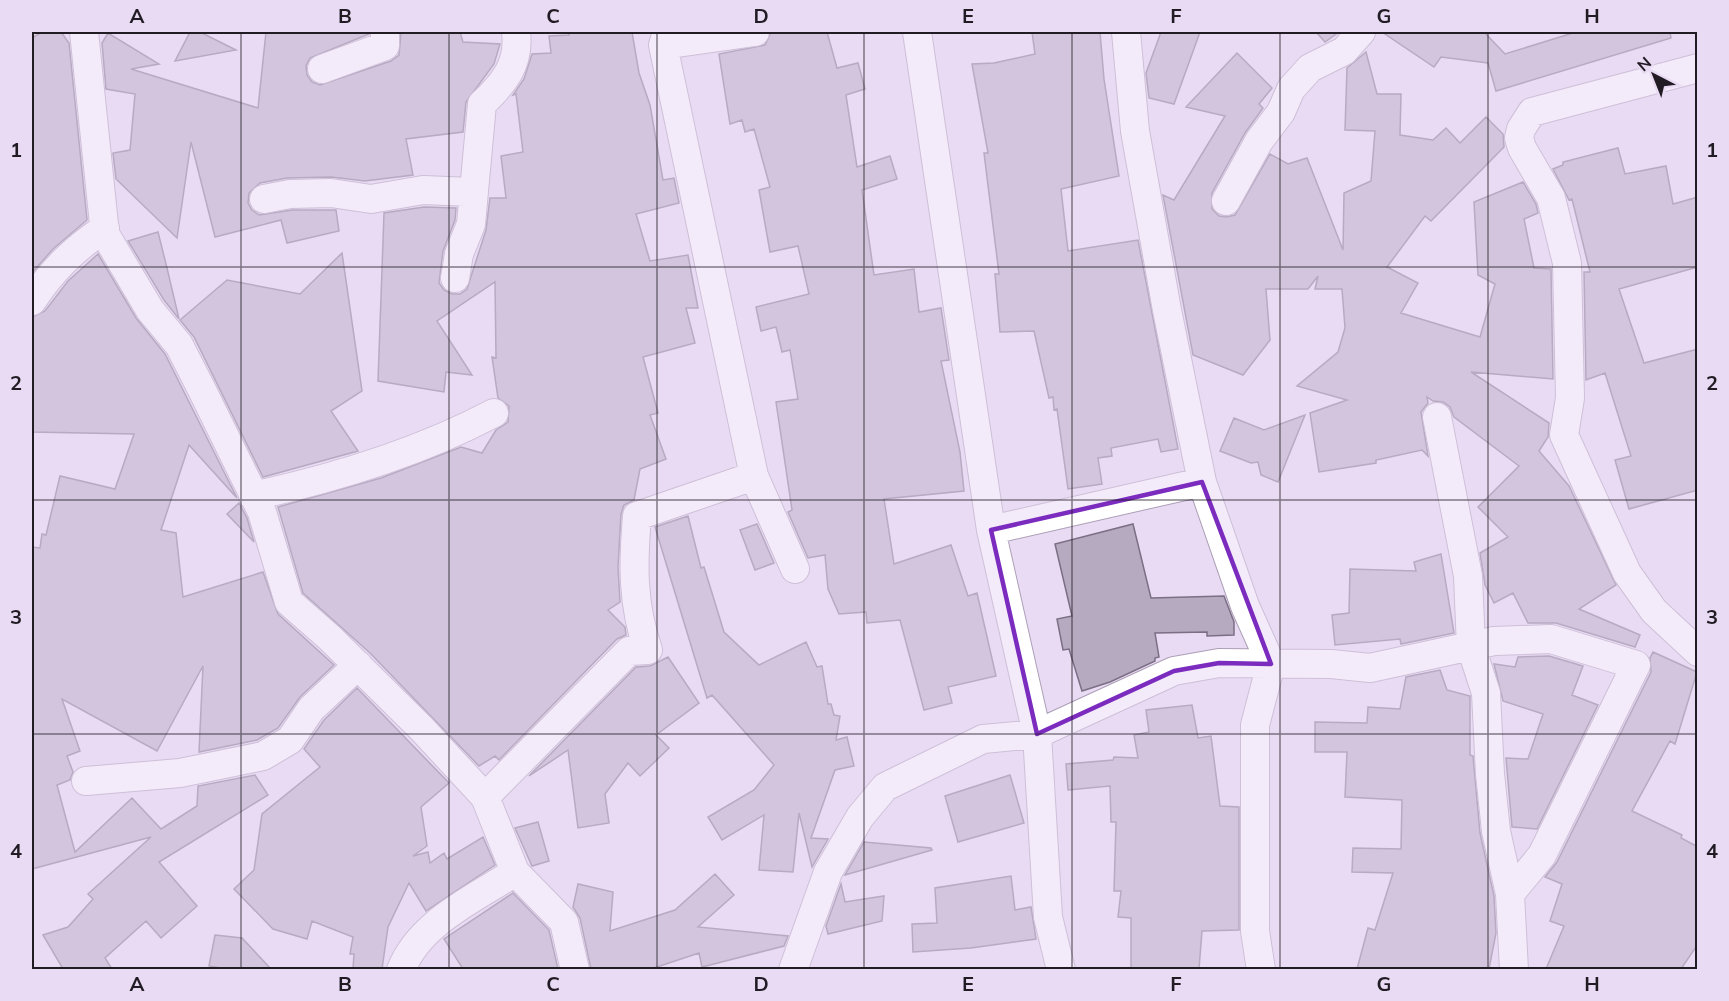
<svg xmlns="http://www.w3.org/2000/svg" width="1729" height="1001" font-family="Mulish,sans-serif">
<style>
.building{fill:#b6aac0;stroke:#7b6f84;stroke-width:1.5}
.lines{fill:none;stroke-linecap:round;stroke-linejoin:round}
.minor-casing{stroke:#ac9fb6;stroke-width:30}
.minor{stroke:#fff;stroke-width:28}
.marked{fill:none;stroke:#7b2cbf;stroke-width:4.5;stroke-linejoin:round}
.grid{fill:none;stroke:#211c24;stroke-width:1.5;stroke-opacity:0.55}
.neatline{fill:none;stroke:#211c24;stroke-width:2}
.grid-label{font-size:20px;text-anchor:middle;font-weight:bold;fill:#211c24}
</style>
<rect width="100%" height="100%" fill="#e9dbf4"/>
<path class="building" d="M42 32H61L69 43 87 220 53 249 32 273V38Z
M190 32H200L236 50 175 61Z
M266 32H369V34L310 58 306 66 307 75 312 82 320 85 391 61 399 55 401 32H460L463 42 500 44 494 64 466 102 463 132 406 139 413 175 365 181 331 177 287 178 260 183 249 193 248 203 252 210 259 215 292 210H336L339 231 287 243 281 220 215 237 191 142 177 238 116 179 113 153 130 150 135 94 106 89 102 43 108 33 159 64 131 69 258 108Z
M568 32H632L639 73 650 105 663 180 674 178 679 203 636 214 650 261 688 255 698 308H686L695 343 643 357 658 413 650 415 666 459 640 469 634 500 624 505 621 514 618 567 620 602 608 610 625 627 626 635 617 639 499 760 495 756 479 766 370 653 303 593 278 507 381 478 461 447 482 453 496 430 508 422 509 406 498 398 492 357 496 358 495 282 437 321 472 375 446 372 444 392 378 381 384 213 424 207 456 208 455 220 443 251 439 283 444 290 452 294H460L467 289 486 230 490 198H506L501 156 523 152 516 94 513 95 524 79 532 54 551 53 549 36 569 35Z
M771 32H827L837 68 858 63 865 89 846 95 857 167 890 156 897 179 862 190 874 275 914 269 919 312 941 308 949 360 941 361 960 452 964 491 884 499 894 564 951 545 968 596 977 593 996 676 948 687 952 703 924 710 900 620 867 623 866 612 839 614 828 589 825 555 808 558 788 512 792 510 776 402 798 399 790 350 782 352 776 327 761 331 756 307 809 294 798 246 770 252 759 190 770 187 754 129 745 132 742 120 730 124 719 54 765 45Z
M1032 32H1100L1104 79 1119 176 1061 189 1068 251 1138 240 1178 449 1161 452 1158 439 1111 448 1112 456 1098 458 1102 484 1068 489 1057 409 1054 410 1053 397 1049 398 1034 331 1000 332 995 274H999L984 153H988L972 64 994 63 1035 54Z
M1161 32H1200L1174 104 1149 98 1146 73Z
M1316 32H1339L1325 42Z
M1382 32H1484L1505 54 1576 32H1670L1671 38 1496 91 1488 63 1441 57 1434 67Z
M1366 52 1377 94H1401L1400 135 1433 140 1446 128 1460 143 1486 117 1503 134 1504 147 1431 221 1425 216 1387 267 1418 283 1401 313 1480 337 1495 284 1478 275 1474 202 1523 182 1536 204 1538 213 1524 219 1534 268 1551 269 1553 379 1471 372 1549 423 1548 437 1539 451 1569 486 1616 585 1579 609 1640 635 1635 647 1556 623H1528L1513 593 1494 603 1485 585 1480 553 1508 537 1478 507 1519 466 1454 417 1450 407 1443 402 1433 401 1427 397 1428 403 1421 412 1428 456 1422 450 1376 460V463L1319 472 1310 413 1347 400 1297 386 1338 352 1345 328 1342 289H1315L1318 276 1308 289H1266L1270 340 1243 375 1193 355 1163 195 1174 200 1225 116 1186 107 1237 53 1272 88 1259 104 1263 108 1245 133 1212 193V209L1219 216 1227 217 1235 215 1270 154 1288 164 1307 158 1343 250 1344 193 1371 181 1375 131 1345 130 1347 68Z
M1618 148 1625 174 1666 166 1673 204 1698 197V267L1619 289 1644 363 1698 349V490L1629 509 1615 460 1631 456 1605 373 1586 380 1584 272H1590L1572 199 1569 200 1553 169 1563 165V162Z
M158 232 167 268 179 319 164 300 128 241Z
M342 253 362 391 331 411 358 451 263 477 194 337 180 320 227 280 300 294Z
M98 254 136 318 165 354 237 498 189 445 161 530 176 533 183 597 263 572 278 614 334 665 300 697 278 728 257 740 199 752 203 666 157 751 62 699 80 751 67 756 73 772 70 780 57 785 75 852 132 798 161 829 197 806 198 786 255 775 268 795 159 862 197 906 161 938 146 921 105 958 112 969H63L43 935 68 927 93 899 88 894 151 837 32 869V547L40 548 42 534 46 535 60 476 115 489 134 434 32 432V317L45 311 68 281Z
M1305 415 1278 482 1261 475 1258 462 1251 463 1220 451 1234 418 1264 430Z
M239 503 247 518 254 542 227 514Z
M688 516 701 568 704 567 724 632 759 665 806 642 817 667 822 666 828 704H831L834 715 840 716 836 740 847 737 854 766 835 770 811 838 828 839 812 867 799 813 793 872 759 870 764 815 722 840 708 817 754 790 774 765 712 695 707 698 655 527Z
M757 524 774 563 755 570 740 530Z
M1133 524 1151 598 1224 596 1234 622V635L1207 636V632L1155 633 1159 657 1155 658V661L1110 682 1082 691 1069 649 1063 650 1057 619 1072 616 1055 544Z
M1441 554 1454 633 1401 644 1400 639 1335 645 1332 615 1349 613 1350 569 1416 571 1414 562Z
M1653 652 1697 672 1675 744 1670 741 1632 811 1682 835 1681 838 1698 847V944L1681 969H1546L1564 926 1550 921 1562 884 1545 877 1557 862 1651 672 1650 658Z
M1549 656 1583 666 1572 695 1598 705 1537 829 1512 827 1506 758 1528 759 1543 714 1503 701 1494 664 1515 667 1518 657Z
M668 657 699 703 656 735 669 748 640 776 628 763 605 794 609 823 578 828 568 750 529 776 636 667 650 666Z
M1440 670 1447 690 1470 696V755L1473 756 1480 833 1494 896 1496 933 1489 969H1357L1368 928 1375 930 1393 873 1352 872 1353 848 1401 849 1402 800 1345 797 1347 752H1315V722L1367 723 1368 707 1400 709 1406 677Z
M357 688 449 783 421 807 427 846 413 856 428 852 430 863 444 853 447 859 483 837 495 865 426 911 409 883 388 927 382 969H353L354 954H350L353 937 312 921 307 939 273 929 234 889 254 870 262 814 320 767 304 749 324 720Z
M1192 705 1198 738 1211 736 1220 806 1239 807V930L1202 931 1199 969H1131V918L1118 917 1121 891H1114L1116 822H1111L1110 786 1068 790 1066 764 1113 760 1114 757 1138 758 1134 735 1149 732 1146 710Z
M1010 775 1024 823 958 842 945 796Z
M538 822 549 861 532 866 515 828Z
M864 842 931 848 932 850 845 875Z
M715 874 734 895 698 927 788 936 784 946 702 967 699 953 651 969H591L580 918 573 907 578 884 613 892 610 931 675 910Z
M1011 876 1015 910 1031 907 1036 939 971 948 913 952 912 924 937 923 935 888Z
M841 884 845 902 884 896 882 921 828 934 826 926Z
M513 893 549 930 558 969H463L444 939Z
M215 935 242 938 271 969H227L209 966Z"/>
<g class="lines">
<g class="minor-casing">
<path id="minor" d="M84 32 105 234 150 310 179 345 202 390 262 512 289 602 330 638 422 729 485 797 515 872 564 922 575 970
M667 32 663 45 754 476 795 569
M917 32 991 530 1037 734 1048 917 1061 970
M1126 32 1135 131 1167 310 1202 482 1245 606 1271 664 1255 725V931L1261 970
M663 45 755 32
M1698 68 1532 112 1521 129 1519 138 1522 148 1551 198 1567 263 1570 398 1564 435 1627 573 1654 611 1698 652
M322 69 385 46V32
M264 199 290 194 331 193 371 199 423 190 472 192
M1226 201 1259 141 1281 112 1291 89 1310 68 1344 51 1361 32
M455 278 459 254 471 224 482 104C504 83 520 64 516 32
M32 301C52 270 74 249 105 228
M1437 417 1468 576 1471 647 1486 693 1490 774 1496 831 1510 894 1514 970
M253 496C336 478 418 453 494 413
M991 530 1202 482
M86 781 180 773 263 756 290 740 311 709 358 665
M485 797 629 651 648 650C632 603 633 564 637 516L754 476
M401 970C420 922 474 899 515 872
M793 970 828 872 860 817 885 787 983 739 1037 734 1174 671 1219 663 1331 664 1370 668 1494 641 1551 639 1636 665 1542 855 1510 894"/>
</g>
<use href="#minor" class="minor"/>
</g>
<path d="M0 0H1729V1001H0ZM1202 482 1271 664 1219 663 1174 671 1037 734 991 530Z" fill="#e9dbf4" fill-opacity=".55" fill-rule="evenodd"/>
<path class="marked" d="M1202 482 1271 664 1219 663 1174 671 1037 734 991 530Z"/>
<path class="grid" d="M241 32V970M449 32V970M657 32V970M864 32V970M1072 32V970M1280 32V970M1488 32V970M32 267H1698M32 500H1698M32 734H1698"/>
<rect width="1729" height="1001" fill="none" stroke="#e9dbf4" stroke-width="66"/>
<g transform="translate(1654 75) rotate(318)" stroke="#e9dbf4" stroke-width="4.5" paint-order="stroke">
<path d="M0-4.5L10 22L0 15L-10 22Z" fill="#211c24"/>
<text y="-9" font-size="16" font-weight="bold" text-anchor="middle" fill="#211c24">N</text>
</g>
<rect x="33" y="33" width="1663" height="935" class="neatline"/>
<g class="grid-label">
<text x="137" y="23">A</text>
<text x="345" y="23">B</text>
<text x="553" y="23">C</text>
<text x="761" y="23">D</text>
<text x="968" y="23">E</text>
<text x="1176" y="23">F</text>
<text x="1384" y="23">G</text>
<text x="1592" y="23">H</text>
<text x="16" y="157">1</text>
<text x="1712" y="157">1</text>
<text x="16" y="390">2</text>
<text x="1712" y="390">2</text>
<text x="16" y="624">3</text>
<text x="1712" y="624">3</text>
<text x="16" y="858">4</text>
<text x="1712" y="858">4</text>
<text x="137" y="991">A</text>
<text x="345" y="991">B</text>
<text x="553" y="991">C</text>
<text x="761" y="991">D</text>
<text x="968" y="991">E</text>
<text x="1176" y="991">F</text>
<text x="1384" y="991">G</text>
<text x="1592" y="991">H</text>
</g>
</svg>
